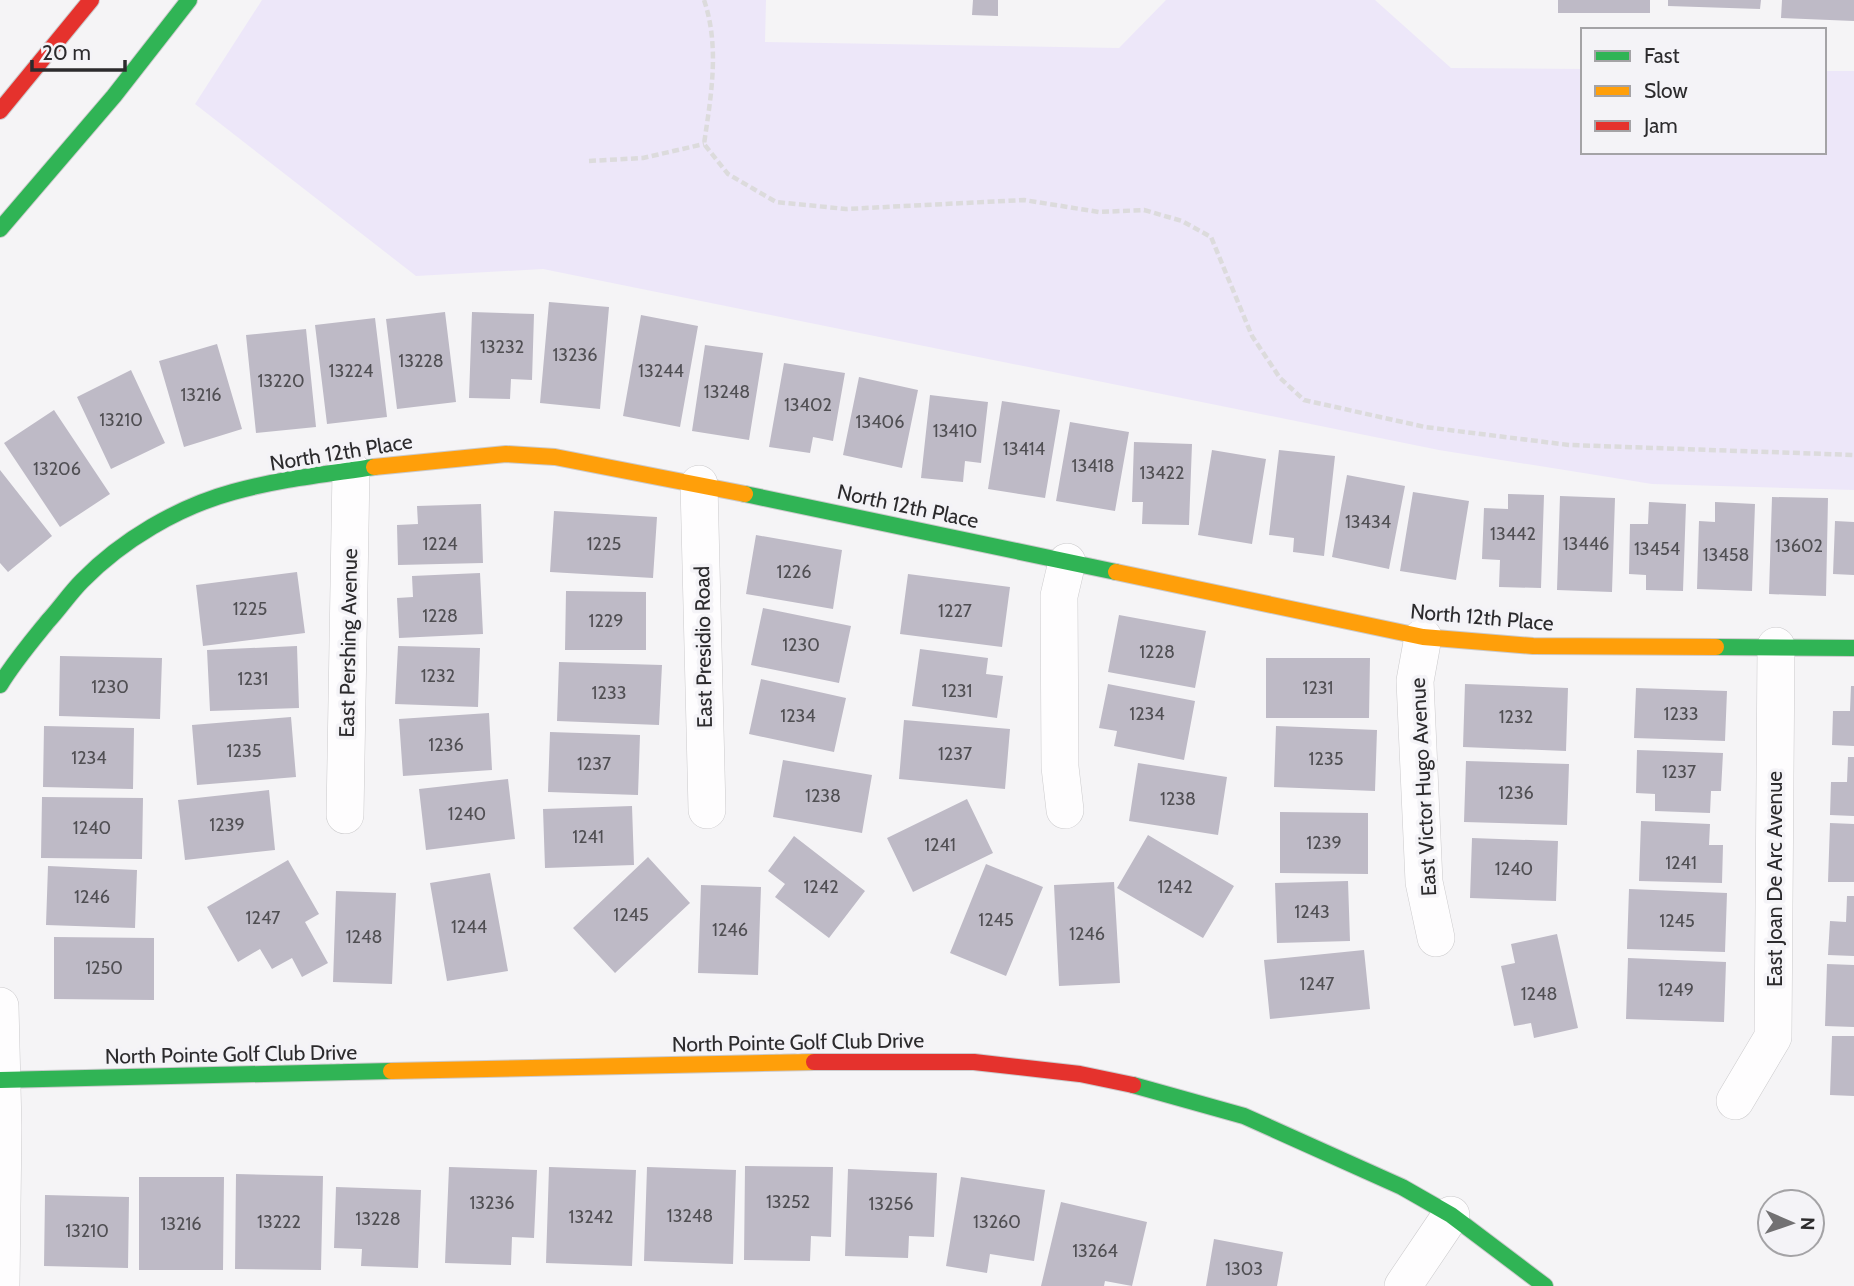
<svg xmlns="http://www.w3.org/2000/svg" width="1854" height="1286" font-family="Cabin,sans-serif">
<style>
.green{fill:#ede7f9}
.building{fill:#bebac6}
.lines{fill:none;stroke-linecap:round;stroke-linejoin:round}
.street-casing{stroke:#cbcacc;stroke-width:38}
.fast-casing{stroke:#cbcacc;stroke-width:18}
.slow-casing{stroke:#cbcacc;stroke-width:18}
.jam-casing{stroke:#cbcacc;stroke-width:18}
.path{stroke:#dcdbdc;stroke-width:4.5;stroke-dasharray:7 3.5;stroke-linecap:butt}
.street{stroke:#fefdfe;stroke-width:37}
.fast{stroke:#30b455;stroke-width:16}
.slow{stroke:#ff9f0a;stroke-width:16}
.jam{stroke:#e5322d;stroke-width:16}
.labels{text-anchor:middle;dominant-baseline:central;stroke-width:7;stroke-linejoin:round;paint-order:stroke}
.number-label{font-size:18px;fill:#504f53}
.street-label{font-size:21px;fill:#2c2b2d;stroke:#f4f3f7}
</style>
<rect width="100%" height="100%" fill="#f5f4f6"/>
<path class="green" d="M262 0H766L765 42 1119 48 1166 0H1375L1451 68 1583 69V152H1824V71H1854V490L1652 484 1439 450 543 269 416 276 195 104Z"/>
<path class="building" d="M973 0H998V16L972 15Z
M1558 0H1650V13H1558Z
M1668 0H1761L1760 9 1668 6Z
M1782 0H1854V21L1781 18Z
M549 302 609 307 600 409 540 403Z
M445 312 456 402 397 409 386 319Z
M472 312 534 314 532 380 511 379 510 399 469 398Z
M641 315 698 326 680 427 623 416Z
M375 318 387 417 327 424 315 325Z
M306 329 316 427 256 433 246 335Z
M217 344 242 429 184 447 159 361Z
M705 345 763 353 749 440 692 431Z
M784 363 845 373 833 441 813 437 810 453 769 447Z
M131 370 165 443 111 469 77 397Z
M859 377 918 390 902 468 843 455Z
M930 395 988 402 981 463 965 461 963 482 921 478Z
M1002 401 1060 410 1045 498 988 489Z
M54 410 110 494 60 527 4 443Z
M1070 422 1129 432 1115 511 1056 501Z
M1134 442 1192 444 1189 525 1142 524 1143 502H1132Z
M1212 450 1266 459 1252 544 1198 535Z
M1279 450 1335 456 1324 556 1293 552 1294 538 1269 535Z
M0 470 52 536 8 572 0 563Z
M1347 475 1405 486 1389 569 1332 557Z
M1413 492 1469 501 1456 580 1400 571Z
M1508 494 1544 495 1541 588 1499 587 1500 560 1482 559 1484 508 1508 509Z
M1560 496 1615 498 1612 592 1557 590Z
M1772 497 1828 498 1826 596 1769 594Z
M1649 502 1686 504 1683 591 1646 590V575L1629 574 1630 524H1648Z
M1715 502 1755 504 1752 591 1697 589 1699 521 1715 522Z
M481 504 483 563 398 565 397 525 418 524 417 506Z
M554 511 657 517 653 578 550 572Z
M1835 521 1854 522V575L1833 574Z
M756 535 842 550 833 609 746 594Z
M297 572 305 633 203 646 196 585Z
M480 573 483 634 399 638 397 598 413 597 412 576Z
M908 574 1010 587 1002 647 900 634Z
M566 591 646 592V650H565Z
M763 608 851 626 839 683 751 665Z
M1119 615 1206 631 1195 688 1108 672Z
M297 646 299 708 210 711 207 650Z
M398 646 480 648 478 707 395 704Z
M920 649 988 658 986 674 1003 676 997 718 912 706Z
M60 656 162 658 160 719 59 716Z
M1266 658H1370L1369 718H1266Z
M559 662 662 665 659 725 557 721Z
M761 679 846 698 834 752 749 734Z
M1108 684 1195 701 1184 760 1114 746 1117 731 1099 728Z
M1465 684 1568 688 1566 751 1463 747Z
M1851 686H1854V746L1832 745 1833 711H1850Z
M1636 688 1727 691 1725 741 1634 738Z
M489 713 492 770 403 776 399 719Z
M291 717 296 777 197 785 192 725Z
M904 720 1010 729 1005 789 899 779Z
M44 726 134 728 133 789 43 787Z
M1276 726 1377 730 1375 791 1274 787Z
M550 732 640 735 638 795 548 792Z
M1637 750 1723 753 1721 791H1711L1710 813 1655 811V794L1636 793Z
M1848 757H1854V816L1830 815 1831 782H1847Z
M783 760 872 775 862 833 773 817Z
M1466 761 1569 764 1567 825 1464 822Z
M1138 763 1227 777 1218 835 1129 821Z
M508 779 515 839 426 850 419 789Z
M269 790 275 850 185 860 178 800Z
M42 797 143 798 142 859 41 858Z
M967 799 993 853 913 892 887 838Z
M632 806 634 865 545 868 543 809Z
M1280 812 1368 813V874L1280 873Z
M1641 821 1710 824 1709 845H1723L1722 883 1639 881Z
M1830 823 1854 824V882H1828Z
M1148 835 1234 886 1203 938 1117 888Z
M794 836 865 891 829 938 775 897 785 884 768 871Z
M1472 838 1558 841 1556 901 1470 898Z
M648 857 690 903 615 973 573 928Z
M288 860 319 914 305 922 328 963 302 977 292 958 272 969 260 949 238 962 207 907Z
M986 864 1043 887 1006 976 950 953Z
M48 866 137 870 135 928 46 925Z
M490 873 508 971 447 981 430 883Z
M1348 881 1350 941 1277 943 1275 883Z
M1114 882 1120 983 1059 986 1054 885Z
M701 885 761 887 758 975 698 973Z
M1629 889 1727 893 1725 952 1627 949Z
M336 891 396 893 392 984 333 982Z
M1847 896H1854V956L1828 955 1830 921 1846 922Z
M1557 934 1578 1028 1534 1038 1531 1023 1514 1026 1501 966 1515 963 1511 944Z
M54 937 154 938V1000L54 999Z
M1364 950 1370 1009 1270 1019 1264 960Z
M1628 958 1726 962 1724 1022 1626 1019Z
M1827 964 1854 965V1027L1825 1026Z
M1832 1036H1854V1096L1830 1095Z
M745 1166 833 1167 831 1237 811 1236 810 1261 744 1260Z
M449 1167 537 1170 534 1238 512 1237 511 1265 445 1263Z
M549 1167 636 1170 632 1266 546 1263Z
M647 1167 736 1170 733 1264 644 1261Z
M848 1169 937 1173 934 1237 909 1236 908 1258 845 1256Z
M236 1174 323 1176 321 1270 235 1269Z
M139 1177H224L223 1270H139Z
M961 1177 1045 1190 1034 1261 990 1254 987 1273 946 1266Z
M336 1187 421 1190 418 1268 361 1266 362 1249 334 1248Z
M45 1195 129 1197 128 1268 44 1266Z
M1061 1202 1147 1222 1132 1286 1105 1281 1104 1286H1041Z
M1214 1239 1283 1252 1277 1286H1206Z"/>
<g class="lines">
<g class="street-casing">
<path id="street" d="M699 484 707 810
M1423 637 1415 681 1424 882 1436 938
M1065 810 1060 767 1059 596 1067 562
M345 815 351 470
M0 1006 3 1127 1 1286
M1735 1101 1773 1037 1776 646
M1403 1286 1451 1215"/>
</g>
<g class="fast-casing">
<path id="fast" d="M0 229 114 96 189 0
M745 494 1116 572
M1716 647 1854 648
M0 685C14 662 31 642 48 621 60 608 70 593 82 581 122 540 178 507 233 492 279 479 328 474 374 467
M0 1080 391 1071
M1133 1085 1244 1116 1402 1187 1451 1215 1545 1286"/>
</g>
<g class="slow-casing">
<path id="slow" d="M374 467 506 454 555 457 745 494
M1116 572 1423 637 1533 646 1716 647
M391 1071 814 1062"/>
</g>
<g class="jam-casing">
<path id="jam" d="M0 111 91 0
M814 1062H974L1080 1074 1133 1085"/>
</g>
<path class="path" d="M704 0C720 47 711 96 704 144L728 174 776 202 846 209 1024 200 1099 212 1144 210 1182 221 1211 237 1252 336 1280 378 1304 400 1425 427 1569 445 1854 455
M589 161 643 158 704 144"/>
<use href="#street" class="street"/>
<use href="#fast" class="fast"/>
<use href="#slow" class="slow"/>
<use href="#jam" class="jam"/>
</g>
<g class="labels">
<g class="number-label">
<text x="502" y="347">13232</text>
<text x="575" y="355">13236</text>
<text x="421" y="361">13228</text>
<text x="351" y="371">13224</text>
<text x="661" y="371">13244</text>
<text x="281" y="381">13220</text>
<text x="727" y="392">13248</text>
<text x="201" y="395">13216</text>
<text x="808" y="405">13402</text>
<text x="121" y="420">13210</text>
<text x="880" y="422">13406</text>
<text x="955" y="431">13410</text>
<text x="1024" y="449">13414</text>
<text x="1093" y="466">13418</text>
<text x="57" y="469">13206</text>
<text x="1162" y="473">13422</text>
<text x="1368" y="522">13434</text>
<text x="1513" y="534">13442</text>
<text x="440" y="544">1224</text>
<text x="604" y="544">1225</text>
<text x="1586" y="544">13446</text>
<text x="1799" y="546">13602</text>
<text x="1657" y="549">13454</text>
<text x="1726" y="555">13458</text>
<text x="794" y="572">1226</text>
<text x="250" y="609">1225</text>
<text x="955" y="611">1227</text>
<text x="440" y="616">1228</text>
<text x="606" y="621">1229</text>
<text x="801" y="645">1230</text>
<text x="1157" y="652">1228</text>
<text x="438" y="676">1232</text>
<text x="253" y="679">1231</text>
<text x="110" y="687">1230</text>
<text x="1318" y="688">1231</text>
<text x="957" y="691">1231</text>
<text x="609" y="693">1233</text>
<text x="1147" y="714">1234</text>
<text x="1681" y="714">1233</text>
<text x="798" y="716">1234</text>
<text x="1516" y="717">1232</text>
<text x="446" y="745">1236</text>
<text x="244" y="751">1235</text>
<text x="955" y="754">1237</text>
<text x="89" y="758">1234</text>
<text x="1326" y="759">1235</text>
<text x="594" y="764">1237</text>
<text x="1679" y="772">1237</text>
<text x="1516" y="793">1236</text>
<text x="823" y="796">1238</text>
<text x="1178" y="799">1238</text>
<text x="467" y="814">1240</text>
<text x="227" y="825">1239</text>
<text x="92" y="828">1240</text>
<text x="588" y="837">1241</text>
<text x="1324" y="843">1239</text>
<text x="940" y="845">1241</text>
<text x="1681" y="863">1241</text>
<text x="1514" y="869">1240</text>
<text x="821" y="887">1242</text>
<text x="1175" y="887">1242</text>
<text x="92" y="897">1246</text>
<text x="1312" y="912">1243</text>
<text x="631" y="915">1245</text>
<text x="263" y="918">1247</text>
<text x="996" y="920">1245</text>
<text x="1677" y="921">1245</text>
<text x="469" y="927">1244</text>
<text x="730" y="930">1246</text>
<text x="1087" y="934">1246</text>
<text x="364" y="937">1248</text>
<text x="104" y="968">1250</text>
<text x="1317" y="984">1247</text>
<text x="1676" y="990">1249</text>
<text x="1539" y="994">1248</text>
<text x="788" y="1202">13252</text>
<text x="492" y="1203">13236</text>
<text x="891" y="1204">13256</text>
<text x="690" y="1216">13248</text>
<text x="591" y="1217">13242</text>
<text x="378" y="1219">13228</text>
<text x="279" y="1222">13222</text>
<text x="997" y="1222">13260</text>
<text x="181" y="1224">13216</text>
<text x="87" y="1231">13210</text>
<text x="1095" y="1251">13264</text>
<text x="1244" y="1269">1303</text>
</g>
<g class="street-label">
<text transform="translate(341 452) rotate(-9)">North 12th Place</text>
<text transform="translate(908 506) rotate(12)">North 12th Place</text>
<text transform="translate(1482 617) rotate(5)">North 12th Place</text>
<text transform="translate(348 643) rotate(-89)">East Pershing Avenue</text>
<text transform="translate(703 647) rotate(-91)">East Presidio Road</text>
<text transform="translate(1423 787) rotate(-93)">East Victor Hugo Avenue</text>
<text transform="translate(1774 879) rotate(-90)">East Joan De Arc Avenue</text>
<text transform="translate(798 1042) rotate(-1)">North Pointe Golf Club Drive</text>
<text transform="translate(231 1054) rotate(-1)">North Pointe Golf Club Drive</text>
</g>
</g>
<rect x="1581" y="28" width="245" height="126" fill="#f4f3f7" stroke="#a4a3a6" stroke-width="2"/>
<rect x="1595" y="51" width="35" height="10" fill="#30b455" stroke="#a4a3a6" stroke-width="2"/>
<text x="1644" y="63" font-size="21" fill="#2c2b2d">Fast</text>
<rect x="1595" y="86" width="35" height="10" fill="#ff9f0a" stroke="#a4a3a6" stroke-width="2"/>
<text x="1644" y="98" font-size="21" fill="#2c2b2d">Slow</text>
<rect x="1595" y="121" width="35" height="10" fill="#e5322d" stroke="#a4a3a6" stroke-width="2"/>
<text x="1644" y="133" font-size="21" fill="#2c2b2d">Jam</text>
<g transform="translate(1791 1223) rotate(92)"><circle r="33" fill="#f4f3f7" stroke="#a4a3a6" stroke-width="2"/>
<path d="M0-5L12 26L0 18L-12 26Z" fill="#727173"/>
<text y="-10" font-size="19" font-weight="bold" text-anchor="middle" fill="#2c2b2d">N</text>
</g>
<path d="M32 60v10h93v-10" fill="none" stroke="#2c2b2d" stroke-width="3.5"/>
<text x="42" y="60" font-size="21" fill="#2c2b2d" stroke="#f4f3f7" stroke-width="5" paint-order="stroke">20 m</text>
</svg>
